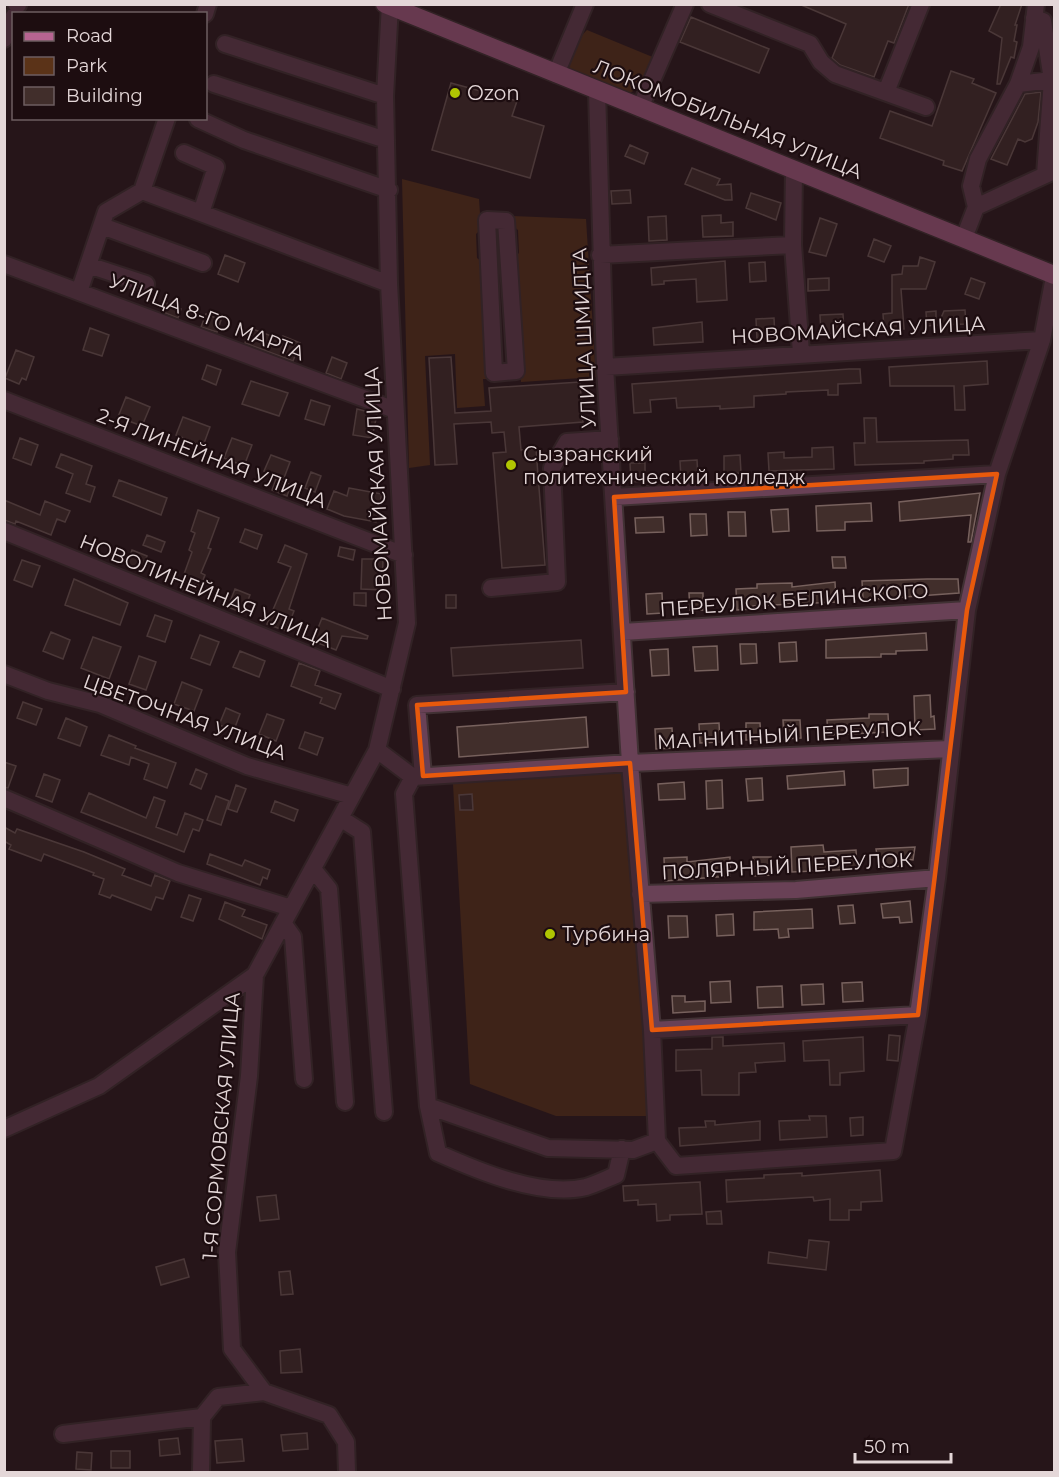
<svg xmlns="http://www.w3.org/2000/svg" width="1059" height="1477" font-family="Montserrat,sans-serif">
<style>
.green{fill:#5b3318}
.building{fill:#412e2b;stroke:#77615d;stroke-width:1.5}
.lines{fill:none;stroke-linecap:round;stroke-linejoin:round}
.minor-casing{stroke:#413134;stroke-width:20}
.major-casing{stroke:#413134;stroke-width:21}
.minor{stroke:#694156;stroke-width:16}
.major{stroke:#b76491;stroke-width:18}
.marked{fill:none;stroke:#e8590c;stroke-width:4.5;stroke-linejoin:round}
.poi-dot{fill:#b0c502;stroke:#1d0d10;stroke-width:2}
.labels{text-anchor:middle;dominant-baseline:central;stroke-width:4.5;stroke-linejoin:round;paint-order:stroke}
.poi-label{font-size:20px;fill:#e4d7d8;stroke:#1d0d10;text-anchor:start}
.street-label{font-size:20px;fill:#e4d7d8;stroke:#1d0d10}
</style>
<rect width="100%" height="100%" fill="#271619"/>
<path class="green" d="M587 30 655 58C647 73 643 91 625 94L568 72C570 57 576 40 587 30Z
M402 179 479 199 481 229 476 234 477 258 483 263 491 379H483L485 406 457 408 455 354 425 356 430 465 409 468Z
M512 216 586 219 596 377 521 382 513 259 519 253 518 230 513 226Z
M628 770 650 1116H556L470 1084 453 784Z"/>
<path class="building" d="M799 4H909L894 43 888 41 874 77 840 65 832 58 846 24Z
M1001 4H1022L1015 25H1017L1014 41 1017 42 1014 58 1011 57 1000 84H997L1002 38 989 31Z
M691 17 769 49 759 73 680 42Z
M951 71 974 79 972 83 996 93 962 171 943 165 944 161 880 138 890 111 932 126Z
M451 83 517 101 512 116 544 126 530 178 432 150Z
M1041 92 1038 122 1032 139 1025 142 1018 139 1007 165 991 159 1025 94Z
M630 145 648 153 644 164 625 156Z
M692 168 720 179 717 185 731 184 732 200H725L685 184Z
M630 190 631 203 612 204 611 191Z
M751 193 781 203 776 220 746 208Z
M721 215V223L733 222V236L703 237 702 216Z
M666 216 667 240 649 241 648 217Z
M820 218 837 224 826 256 809 252Z
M874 239 891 246 884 262 868 256Z
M225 255 245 263 238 282 218 274Z
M920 257 935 262 926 289H901L904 329H884L883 314 892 313V275L902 274 903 266H918Z
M725 261 727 300 697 302 696 279 664 281V284L652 285 651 268Z
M765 262 766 281 750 282 749 263Z
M829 278V290L808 291V279Z
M971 278 985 283 979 299 965 294Z
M166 303 181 309 178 318 163 312Z
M965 310 966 324 938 325 944 311Z
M936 311V325L927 326 926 312Z
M206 314 221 320 217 332 201 327Z
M843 314 844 333 821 334 820 315Z
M774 318 775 338 757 339 756 319Z
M702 322 703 342 654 345 653 328Z
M90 328 109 335 102 356 83 350Z
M250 328 282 340 283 336 300 343 293 361 245 343Z
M16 350 34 357 26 380 22 378 19 384 5 378Z
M332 357 347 363 341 379 326 373Z
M451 357 455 413 491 411 489 388 580 382 583 422 519 427 521 450 536 449 545 565 502 568 493 453 506 452 504 432 492 433 491 422 454 424 457 464 435 465 429 358Z
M987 361 988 384 964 386 965 410H955L954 386H890L889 367Z
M207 365 221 370 216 385 202 379Z
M849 369H860L861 383 838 384V395H828V390L786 392V394L754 396V407L720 409V406L677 408 676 398 650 400 651 412 634 413 632 384Z
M251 381 288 393 279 416 242 404Z
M126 397 150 407 142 426 118 417Z
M311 400 330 406 324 425 305 419Z
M357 409 377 414 372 438 353 435Z
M183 417 210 427 203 446 176 435Z
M864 418H876L877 442 968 440 969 455H953V459L924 461V463L855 465 854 443H865Z
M20 438 38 445 31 465 13 458Z
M232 438 252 445 244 466 224 458Z
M833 447 834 469 769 471 768 453 784 452V458L812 457V448Z
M61 454 92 466 86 484 95 487 90 502 66 493 73 474 56 467Z
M271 455 290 462 284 478 264 471Z
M740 455 741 473 724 474V456Z
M697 460 698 477 681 478 680 461Z
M630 463H645V481L631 482Z
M311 472 321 476 315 492 305 488Z
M276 479 291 485 287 496 272 490Z
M119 480 167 498 161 515 113 496Z
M349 488 382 494 376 522 344 516 327 509 334 491 347 496Z
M980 493 971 542H968L971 515 900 521 899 502Z
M4 500 40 515 45 501 70 511 65 522 57 519 51 535 16 521 15 524 4 520Z
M871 503 872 521 845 522V530L817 531 816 506Z
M788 509 789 531 773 532 771 510Z
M198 510 219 518 208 548 211 549 201 573 205 575 197 595 179 588 192 552 189 550 195 533 191 531Z
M728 512H745L746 536H729Z
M690 514H706L707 535 691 536Z
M663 517 664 532 636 533 635 518Z
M245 529 262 535 257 549 240 542Z
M147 535 165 542 161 552 143 545Z
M285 545 307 554 289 609 294 611 286 631 267 624 291 567 278 562Z
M340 547 355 550 353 560 338 556Z
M132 550 147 556 142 570 127 565Z
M832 557H845L846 568H833Z
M362 559H383L382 590 361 589Z
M22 560 40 566 32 587 14 580Z
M74 579 128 603 120 625 65 605Z
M927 579H958L959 593 863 600 862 581Z
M835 582 836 602 753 606V609L737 610 736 589 757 588V584L792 583V587Z
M235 589 250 595 243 613 228 607Z
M354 593H366V606L354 605Z
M662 593 663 613 647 614 646 594Z
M689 593H703V610L690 611Z
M446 595H456V608H446Z
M155 615 172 621 165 642 147 636Z
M322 618 368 636 367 639 342 636 336 650 313 641Z
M51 632 70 640 63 659 43 651Z
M926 633 927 650 896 651V654H881V657L826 658V640Z
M200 635 219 642 210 665 191 658Z
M93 637 121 647 109 679 81 668Z
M581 640 583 668 453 676 451 648Z
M796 642 797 661 780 662 779 643Z
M740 644H756L757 663 741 664Z
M717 646 718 670 695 671 693 647Z
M668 649 669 675 652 676 650 650Z
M240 651 265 661 259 677 233 667Z
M139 656 156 662 146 690 129 684Z
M299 663 320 671 315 685 341 694 335 709 320 703 322 698 291 686Z
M182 682 202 690 194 711 174 704Z
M930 695 931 717 934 716 935 729 915 730 914 696Z
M23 702 42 709 36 725 17 718Z
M226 708 240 714 234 730 219 725Z
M267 714 284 720 276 741 259 734Z
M869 714H888L889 732 828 735 827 720 869 718Z
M586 717 588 747 459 757 457 727Z
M66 718 87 727 80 746 58 738Z
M783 720H800L801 738 784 739Z
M719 723 720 742 700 743 699 724Z
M746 723H760L761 740H746Z
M672 728 673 748 656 749 655 729Z
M305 732 323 738 317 755 299 748Z
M109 735 136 746 135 748 176 763 167 788 144 779 149 764 131 757 129 765 101 755Z
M4 762 16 766 8 788H4Z
M908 768V785L874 788 873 770Z
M196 769 207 774 201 789 190 784Z
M844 771 845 785 788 789 787 776Z
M44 774 60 780 52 802 36 796Z
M762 778 763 800 748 801 746 779Z
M722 780 723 808 707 809 706 781Z
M684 782 685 799 659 800 658 784Z
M236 785 246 789 237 812 228 809Z
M89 793 146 818 154 797 165 801 156 827 177 835 185 813 203 820 199 831 193 829 184 852 81 812Z
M472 794 473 810H460L459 795Z
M216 796 229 801 221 825 207 820Z
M275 801 298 810 294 821 271 812Z
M4 827 15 833 17 829 84 852 125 869 122 875 151 886 155 875 170 881 163 899 156 897 151 910 112 895 110 898 99 894 104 879 93 875 94 873 44 854 41 861 9 849 11 845 4 841Z
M823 845 824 852 856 850 857 869 792 872 791 847Z
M915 847 913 860 899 858 900 866 879 867 876 849Z
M210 854 242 866 245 860 270 870 267 879 263 877 260 885 207 864Z
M687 857V862L730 857V876L665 881 664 858Z
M753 857H771L772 875 754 876Z
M189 895 201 899 193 921 181 917Z
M910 901 912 922 900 923 899 917 883 918 881 904Z
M225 902 245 910 242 916 267 925 262 939 219 919Z
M853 905 855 923 840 924 838 906Z
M812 909 813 928 788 929 789 937 779 938 778 929 754 930V912Z
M733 914 734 935 717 936 716 915Z
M668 916H687L688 937 669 938Z
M730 981 731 1002 711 1003 710 982Z
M862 982 863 1001 843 1002 842 983Z
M823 984 824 1004 802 1005 801 985Z
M782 986 783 1007 758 1008 757 987Z
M672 996H685V1002L705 1001V1011L673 1013Z
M889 1035 900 1036 898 1061 887 1060Z
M712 1037H723V1046L784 1043 785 1061 755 1063 756 1072 739 1073V1095H702L701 1070 676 1071V1050L712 1049Z
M863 1037 864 1071 840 1073V1085H830L829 1060 804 1061 803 1041Z
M809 1116H826L827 1137 780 1140 779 1121 810 1120Z
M863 1117V1135L851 1136 850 1118Z
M705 1121H715V1125L760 1121V1140L680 1146 679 1128 706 1127Z
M880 1170 882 1201 861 1202V1210H849V1220H830V1199L814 1201 813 1197 727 1202 726 1180 764 1178V1175L802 1173V1176Z
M700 1182 702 1214 670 1215V1220L657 1221 656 1204 638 1205V1200L624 1201 623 1186Z
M276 1195 279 1219 260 1221 257 1197Z
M721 1211 722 1224H707L706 1212Z
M809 1240 829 1242 826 1270 768 1263 769 1252 807 1258Z
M184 1259 189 1277 161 1285 156 1267Z
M290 1271 293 1294 281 1295 279 1272Z
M300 1349 302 1372 281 1373 280 1351Z
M307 1433 308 1449 283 1451 281 1435Z
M178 1438 180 1454 160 1456 159 1440Z
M242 1439 244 1461 217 1463 215 1441Z
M111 1451H130V1468H111Z
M77 1452 92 1453 91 1470 76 1469Z"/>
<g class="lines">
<g class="minor-casing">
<path id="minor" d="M16 4 18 5
M710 4 810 44 821 62 835 74 926 107
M205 14 208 4
M1034 18 1043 21 1052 80 1045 175
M4 39 14 16
M225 44 385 96
M556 74 585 4
M214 84 386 140
M1018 84 1052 80
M597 90 605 367 630 763 652 1030 657 1141 676 1166 893 1151 918 1015 937 878 967 610 997 474 1042 340 1054 277
M886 92 921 4
M640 108 685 4
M198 119 244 140 389 190
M794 170 793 245 801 353
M142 191 167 118
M976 207 1054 171
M201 213 389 284
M487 220 506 221 516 371 494 373Z
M102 226 203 263
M964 238 976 207 971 186 978 159 1018 84 1031 47 1036 4
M600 255 793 245
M4 264 395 410
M88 265 146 284
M79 292 106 212 142 191 201 213 216 167 184 153
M605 367 1042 340
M4 400 404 555
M614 497 997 474
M4 531 392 689
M491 588 557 582 552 468 567 442 610 439
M623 632 967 610
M4 674 48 691 100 704 247 766 352 796
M377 750 413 777 630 763 950 749
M423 776 417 705 626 692
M413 777 404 794 428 1106 548 1148 633 1150 657 1141
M4 798 178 873 291 908
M340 818 362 832 384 1112
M313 869 329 889 345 1102
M640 894 796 890 937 878
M283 923 293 937 304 1079
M255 975 249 1076 227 1252 232 1349 264 1392 329 1415 346 1442 347 1472
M652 1030 918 1015
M428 1106 438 1153C478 1171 542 1198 586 1187 596 1184 606 1179 616 1175L622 1149
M4 1129 99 1086 255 975 377 750 407 623 389 284 385 96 390 4
M63 1434 202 1417
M201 1472 202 1417 218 1397 264 1392"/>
</g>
<g class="major-casing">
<path id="major" d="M385 4 1054 275"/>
</g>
<use href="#minor" class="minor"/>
<use href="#major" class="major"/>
</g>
<path d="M0 0H1059V1477H0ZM997 474 967 610 918 1015 652 1030 630 763 423 776 417 705 626 692 614 497Z" fill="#271619" fill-opacity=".55" fill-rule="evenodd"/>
<path class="marked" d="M997 474 967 610 918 1015 652 1030 630 763 423 776 417 705 626 692 614 497Z"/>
<g class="poi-dot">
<circle cx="455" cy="93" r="6"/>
<circle cx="511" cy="465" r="6"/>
<circle cx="550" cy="934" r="6"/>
</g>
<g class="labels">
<g class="poi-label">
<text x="467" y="93">Ozon</text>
<text x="523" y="454">Сызранский<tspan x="523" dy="23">политехнический колледж</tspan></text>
<text x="562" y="934">Турбина</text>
</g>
<g class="street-label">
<text transform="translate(728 119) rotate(22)">ЛОКОМОБИЛЬНАЯ УЛИЦА</text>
<text transform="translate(207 317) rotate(21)">УЛИЦА 8-ГО МАРТА</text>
<text transform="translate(858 330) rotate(-3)">НОВОМАЙСКАЯ УЛИЦА</text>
<text transform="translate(584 338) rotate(-93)">УЛИЦА ШМИДТА</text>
<text transform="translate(212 458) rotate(21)">2-Я ЛИНЕЙНАЯ УЛИЦА</text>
<text transform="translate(378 494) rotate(-93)">НОВОМАЙСКАЯ УЛИЦА</text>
<text transform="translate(206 591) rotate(22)">НОВОЛИНЕЙНАЯ УЛИЦА</text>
<text transform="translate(794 600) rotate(-4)">ПЕРЕУЛОК БЕЛИНСКОГО</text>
<text transform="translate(185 717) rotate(20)">ЦВЕТОЧНАЯ УЛИЦА</text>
<text transform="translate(789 735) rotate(-3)">МАГНИТНЫЙ ПЕРЕУЛОК</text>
<text transform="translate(787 866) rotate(-3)">ПОЛЯРНЫЙ ПЕРЕУЛОК</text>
<text transform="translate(221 1126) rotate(-85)">1-Я СОРМОВСКАЯ УЛИЦА</text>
</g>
</g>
<rect width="1059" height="1477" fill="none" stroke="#e4d7d8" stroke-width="12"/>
<rect x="12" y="12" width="195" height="108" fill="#1d0d10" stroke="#6d5e60" stroke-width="1.5"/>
<rect x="24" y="32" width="30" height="9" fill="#b76491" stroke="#6d5e60" stroke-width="1.5"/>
<text x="66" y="42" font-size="18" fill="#e4d7d8">Road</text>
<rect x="24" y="57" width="30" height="18" fill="#5b3318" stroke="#6d5e60" stroke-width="1.5"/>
<text x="66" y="72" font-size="18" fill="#e4d7d8">Park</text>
<rect x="24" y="87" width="30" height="18" fill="#412e2b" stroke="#6d5e60" stroke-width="1.5"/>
<text x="66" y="102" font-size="18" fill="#e4d7d8">Building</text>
<path d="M855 1453v9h96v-9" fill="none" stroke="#e4d7d8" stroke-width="3"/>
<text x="864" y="1453" font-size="18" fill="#e4d7d8" stroke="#1d0d10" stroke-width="4.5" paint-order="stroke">50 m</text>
</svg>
